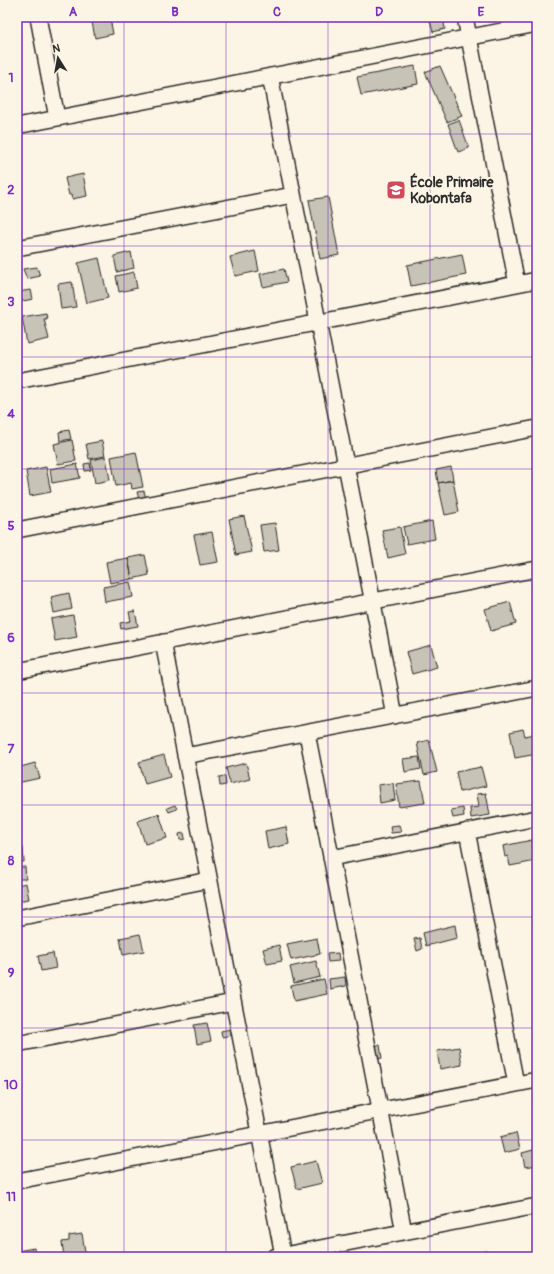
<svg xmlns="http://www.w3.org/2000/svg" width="554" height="1274" font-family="Pangolin,sans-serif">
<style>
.building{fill:#c8c3b7;stroke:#2b2b2b}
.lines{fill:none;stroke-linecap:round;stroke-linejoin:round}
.minor-casing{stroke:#2b2b2b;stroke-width:18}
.minor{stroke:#fcf5e5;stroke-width:15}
.grid{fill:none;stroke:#7b2cbf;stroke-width:1;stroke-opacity:0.55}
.labels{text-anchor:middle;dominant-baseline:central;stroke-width:4;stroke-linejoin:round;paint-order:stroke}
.poi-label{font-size:14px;font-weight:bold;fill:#2b2b2b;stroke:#fcf5e5;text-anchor:start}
.neatline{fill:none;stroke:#7b2cbf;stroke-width:1.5}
.grid-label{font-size:13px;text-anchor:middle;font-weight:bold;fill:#7b2cbf}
</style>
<rect width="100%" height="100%" fill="#fcf5e5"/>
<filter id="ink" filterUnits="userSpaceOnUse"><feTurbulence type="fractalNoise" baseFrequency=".025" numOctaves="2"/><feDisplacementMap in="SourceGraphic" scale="8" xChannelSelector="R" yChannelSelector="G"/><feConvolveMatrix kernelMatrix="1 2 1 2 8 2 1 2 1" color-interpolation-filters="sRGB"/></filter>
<g filter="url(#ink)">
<path class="building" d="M429 17H443L445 29 433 32Z
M110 18 113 34 95 38 92 22Z
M415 66 418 84 361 95 357 77Z
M440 66 462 116 447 122 425 72Z
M459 120 469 148 458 152 448 124Z
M17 170H19L22 187 17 188Z
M83 174 87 196 72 199 71 195H69L65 178Z
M328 197 339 255 320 259 309 200Z
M255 251 259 271 235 276 230 257Z
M131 252 134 268 117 272 114 256Z
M462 254 466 275 411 286 407 265Z
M99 258 108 298 87 303 78 263Z
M37 267 40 276 27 279 23 269Z
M284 269 287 282 263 287 260 274Z
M134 272 137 288 119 292 116 276Z
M72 282 76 307 61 309 58 284Z
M31 290 33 299 18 302 17 292Z
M46 313 47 319H44L49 339 27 344 22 317Z
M69 430 71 439 60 441 59 432Z
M72 440 76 461 58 464 54 444Z
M102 441 105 456 89 459 86 444Z
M136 452 143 487 132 489 131 483 116 486 111 457Z
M106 457 110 480 95 483 91 460Z
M90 463 91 470 85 471 84 464Z
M77 464 80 478 52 483 50 469Z
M46 467 51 492 30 496 26 471Z
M451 467 453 480 438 483 436 470Z
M453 480 459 512 445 515 438 483Z
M144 491 146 498 139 499 137 492Z
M244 516 252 552 236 555 229 519Z
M432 521 435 539 407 544 403 527Z
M275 523 279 550 264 552 260 525Z
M400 527 405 554 388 558 382 530Z
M212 532 218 562 200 565 194 535Z
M145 555 149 575 132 579 128 558Z
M128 558 132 579 110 583 106 562Z
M130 582 133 597 105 602 103 587Z
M69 593 72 609 54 613 51 597Z
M510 602 516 624 491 631 485 609Z
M135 611 138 626 121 629 120 623 131 621 129 612Z
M73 615 77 637 55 641 51 619Z
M431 645 437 667 412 674 406 652Z
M523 729 525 736 535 734 537 754 515 758 510 732Z
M429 740 437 772 424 775 417 743Z
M164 755 170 777 145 784 139 762Z
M419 757 421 769 405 772 403 759Z
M35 763 40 778 17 783V768Z
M246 763 250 779 230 784 226 768Z
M481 767 486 786 460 792 456 772Z
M225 776 226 785 220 786 219 777Z
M421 781 425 803 399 807 396 784Z
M393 783 395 800 380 803 378 785Z
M486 793 490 815 471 818 470 808 479 807 477 794Z
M175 805 177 809 169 812 167 808Z
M463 808 464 816 453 818 451 810Z
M159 814 167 838 145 844 138 821Z
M399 825 401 832 391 833 390 826Z
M286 827 289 844 268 849 265 831Z
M184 833 185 839 180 840 179 834Z
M532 840 536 861 510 866 508 856 505 857 503 846Z
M17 847H23L24 862H17Z
M17 867H25L26 879H17Z
M26 883 29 899 17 901V885Z
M455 925 457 938 426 946 423 933Z
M140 934 144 951 123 955 120 938Z
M317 938 320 954 291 960 287 944Z
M420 938 422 949 417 951 414 939Z
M279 945 282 961 267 964 263 949Z
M53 953 56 968 41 971 38 956Z
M338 953 339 961 328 962 327 954Z
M316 961 320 977 294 983 290 967Z
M345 977 346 986 330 989 329 979Z
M324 979 327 994 294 1001 291 986Z
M207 1023 211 1041 197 1044 194 1025Z
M230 1029 232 1035 222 1037 221 1031Z
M380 1045 382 1058 377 1059 374 1046Z
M459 1047 462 1065 440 1069 437 1051Z
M516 1133 520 1149 504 1153 500 1137Z
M537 1149V1165L525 1167 522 1153Z
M316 1161 322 1183 297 1189 291 1167Z
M82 1234 86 1257H64L62 1242 69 1241V1236Z
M34 1248 35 1257H18L17 1251Z
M486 1251 488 1257H471V1256Z"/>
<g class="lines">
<g class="minor-casing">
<path id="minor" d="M38 17 57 118
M465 17 517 284
M270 76 395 716
M17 126 537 24
M17 248 293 195
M17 381 537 280
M17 530 537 428
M163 642 283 1255
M17 671 537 569
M307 733 404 1232
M185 756 537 688
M467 831 516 1084
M331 858 537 818
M17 918 209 880
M17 1044 233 1002
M17 1181 537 1080
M274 1257 537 1206"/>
</g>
<use href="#minor" class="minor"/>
</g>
</g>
<path class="grid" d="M124 17V1257M226 17V1257M328 17V1257M430 17V1257M17 134H537M17 246H537M17 357H537M17 469H537M17 581H537M17 693H537M17 805H537M17 917H537M17 1028H537M17 1140H537"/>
<defs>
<g id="school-square" transform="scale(1)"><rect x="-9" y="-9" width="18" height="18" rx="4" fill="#d1495b" stroke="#fcf5e5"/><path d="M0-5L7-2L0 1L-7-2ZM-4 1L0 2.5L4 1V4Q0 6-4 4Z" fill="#fff"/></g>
</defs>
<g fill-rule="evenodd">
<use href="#school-square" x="396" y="190"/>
</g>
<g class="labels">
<g class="poi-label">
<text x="410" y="182">École Primaire<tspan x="410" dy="16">Kobontafa</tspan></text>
</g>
</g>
<rect width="554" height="1274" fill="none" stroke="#fcf5e5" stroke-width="44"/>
<g transform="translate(58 58) rotate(349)" stroke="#fcf5e5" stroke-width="3" paint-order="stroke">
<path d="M0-3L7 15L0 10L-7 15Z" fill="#2b2b2b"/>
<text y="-6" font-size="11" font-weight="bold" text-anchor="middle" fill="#2b2b2b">N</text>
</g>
<rect x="22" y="22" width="510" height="1230" class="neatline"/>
<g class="grid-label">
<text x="73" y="16">A</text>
<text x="175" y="16">B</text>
<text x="277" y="16">C</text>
<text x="379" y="16">D</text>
<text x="481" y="16">E</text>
<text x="11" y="82">1</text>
<text x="11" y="194">2</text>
<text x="11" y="306">3</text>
<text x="11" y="418">4</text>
<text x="11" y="530">5</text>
<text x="11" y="642">6</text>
<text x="11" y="753">7</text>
<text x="11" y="865">8</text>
<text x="11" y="977">9</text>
<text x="11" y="1089">10</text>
<text x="11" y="1201">11</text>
</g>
</svg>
